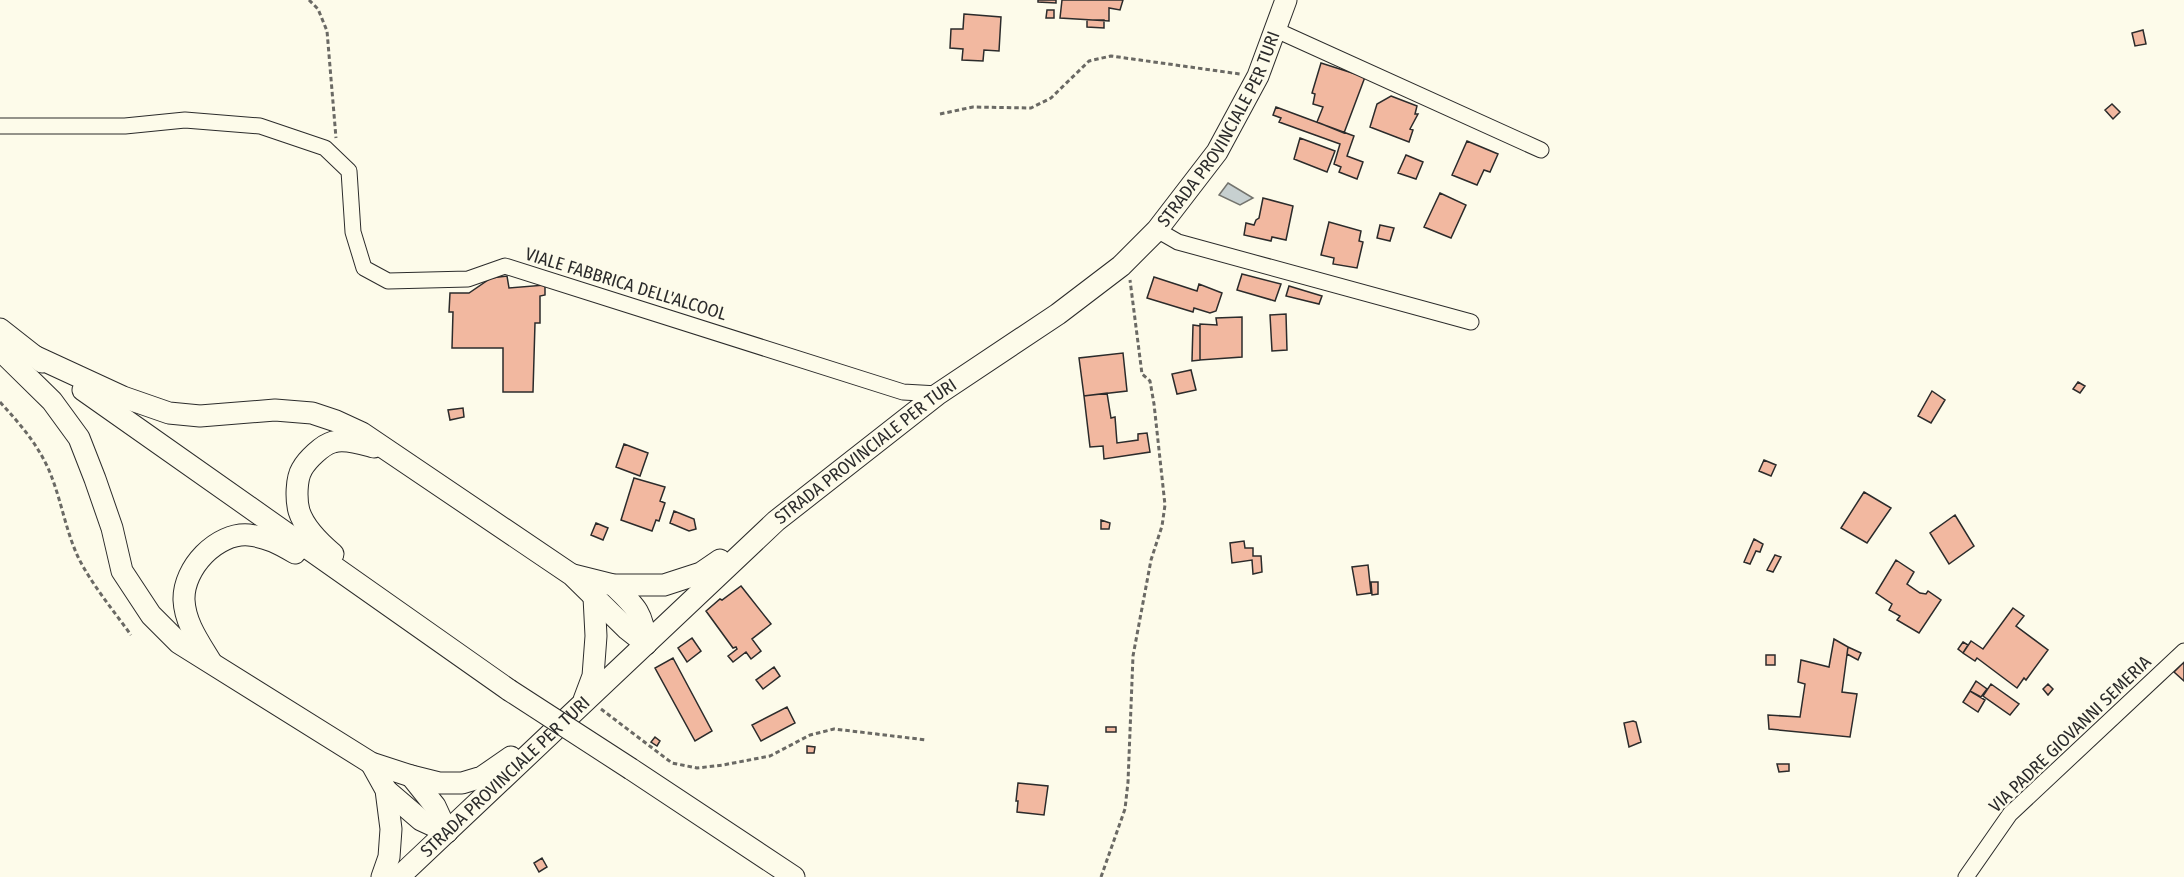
<svg xmlns="http://www.w3.org/2000/svg" width="2184" height="877" font-family="'Fira Sans Condensed',sans-serif">
<style>
.water{fill:#c7d0d0;stroke:#74746e;stroke-width:1.5}
.building{fill:#f2b8a0;stroke:#2b2b2b;stroke-width:1.5}
.lines{fill:none;stroke-linecap:round;stroke-linejoin:round}
.street-casing{stroke:#2b2b2b;stroke-width:17}
.secondary-casing{stroke:#2b2b2b;stroke-width:23}
.path{stroke:#6a6964;stroke-width:3;stroke-dasharray:4.5 3;stroke-linecap:butt}
.street{stroke:#fdfbea;stroke-width:15}
.secondary{stroke:#fdfbea;stroke-width:21}
.secondary-bridge-casing{stroke:#2b2b2b;stroke-width:23;stroke-linecap:butt}
.secondary-bridge{stroke:#fdfbea;stroke-width:21}
.labels{text-anchor:middle;dominant-baseline:central;stroke-width:4.5;stroke-linejoin:round;paint-order:stroke}
.street-label{font-size:18px;fill:#2b2b2b;stroke:#fdfbea}
</style>
<rect width="100%" height="100%" fill="#fdfbea"/>
<path class="water" d="M1228 183 1253 198 1240 205 1219 195Z"/>
<path class="building" d="M1038 0H1056V3L1038 2Z
M1062 0H1123L1120 10 1109 8V21L1060 18Z
M1047 10H1054V18H1046Z
M964 14 1001 17 999 51 984 50 983 61 962 60 963 49 950 48 951 29H963Z
M1087 20H1104V28L1087 27Z
M2143 30 2146 44 2135 46 2132 33Z
M1321 63 1365 77 1344 133 1317 122 1323 107 1313 104 1315 94 1312 93Z
M1391 96 1417 106 1415 114H1418L1410 129 1413 130 1409 142 1370 127 1377 104Z
M2112 104 2120 112 2113 119 2105 110Z
M1276 107 1354 136 1347 156 1363 162 1357 179 1339 172 1341 167 1334 164 1340 144 1279 122 1281 118 1273 115Z
M1300 138 1335 151 1327 172 1294 159Z
M1467 141 1498 154 1490 172 1484 170 1477 185 1452 175Z
M1406 155 1423 162 1416 179 1398 173Z
M1440 193 1466 205 1451 238 1424 227Z
M1263 198 1293 206 1286 240 1272 237 1271 241 1244 235 1246 223 1254 225 1256 220 1259 218Z
M1329 222 1361 231 1359 241 1363 242 1357 268 1333 264 1334 258 1321 255Z
M1380 225 1394 228 1390 241 1377 238Z
M1242 274 1281 284 1275 301 1237 290Z
M507 276 509 288 545 285V295L540 296V323H535L533 392H503V348H452L453 312H449L450 293H469L491 278Z
M1154 277 1197 291 1199 284 1222 293 1216 311 1210 313 1194 308 1193 312 1147 298Z
M1289 286 1322 296 1319 304 1286 296Z
M1286 314 1287 350 1272 351 1270 315Z
M1242 317V357L1200 360V324L1217 325 1216 318Z
M1193 325 1200 326V360L1192 361Z
M1123 353 1127 391 1084 396 1079 358Z
M1191 370 1196 390 1177 394 1172 374Z
M2078 382 2085 386 2080 393 2073 389Z
M1932 391 1945 400 1931 423 1918 416Z
M1107 393 1111 418 1115 417 1117 443 1138 440V434L1147 433 1150 452 1104 459 1103 446 1090 447 1084 396Z
M463 408 464 417 450 420 448 410Z
M624 444 648 453 640 476 616 467Z
M1764 460 1776 465 1771 476 1759 471Z
M634 478 665 487 660 501 665 503 659 521 656 520 652 531 621 520Z
M1864 492 1891 508 1867 543 1841 528Z
M674 511 694 519 696 529 689 531 670 523Z
M1955 515 1974 546 1949 564 1930 533Z
M1101 520 1110 523 1109 529H1101Z
M596 523 608 528 603 540 591 535Z
M1754 539 1763 544 1760 552 1756 551 1750 564 1744 562Z
M1244 541 1245 548H1253V556H1261L1262 572 1253 574 1252 560 1232 563 1230 543Z
M1775 555 1781 557 1773 572 1767 570Z
M1896 560 1914 572 1907 584 1920 593 1926 594 1928 591 1941 600 1919 633 1897 620 1900 616 1889 610 1892 604 1876 593Z
M1368 565 1371 593 1357 595 1352 567Z
M1371 582H1378V594L1372 595Z
M741 586 771 624 752 639 761 651 751 659 746 652 733 662 728 656 737 649 736 647 733 648 706 611 720 599 722 600Z
M2013 608 2024 616 2016 626 2048 650 2026 680 2024 678 2017 688 1977 658 1975 661 1963 653 1971 641 1983 649Z
M692 638 701 651 687 662 678 648Z
M1834 639 1848 647 1842 692 1857 694 1850 737 1769 729 1768 715 1800 717 1805 684 1798 682 1801 660 1829 667Z
M1963 642 1968 645 1963 653 1958 649Z
M1848 647 1861 653 1858 660 1847 654Z
M1766 655H1775V665H1766Z
M673 658 712 731 695 741 655 668Z
M2183 663 2184 664V681L2174 672Z
M774 667 780 676 763 689 756 680Z
M1976 681 1987 689 1981 697 1970 691Z
M1991 684 2019 704 2010 715 1983 696Z
M2048 684 2053 689 2048 695 2043 689Z
M1970 691 1985 700 1978 712 1963 702Z
M787 707 795 723 761 741 752 725Z
M1633 721 1636 722 1641 742 1629 747 1624 723Z
M1106 727H1116V732H1106Z
M655 737 660 741 657 746 651 742Z
M807 746 815 747 814 753H807Z
M1777 764H1789V771L1779 772Z
M1018 783 1048 786 1044 815 1017 812 1018 801H1016Z
M542 858 547 867 539 872 534 863Z"/>
<g class="lines">
<g class="street-casing">
<path id="street" d="M1276 30 1541 150
M0 126H125L185 120 260 126 325 148 349 171 353 232 364 268 388 281 468 279 505 266 903 392 938 394
M1157 230 1178 242 1471 322
M1966 877 2010 814 2184 651"/>
</g>
<g class="secondary-casing">
<g id="secondary">
<path d="M0 329 42 362"/>
<path d="M0 350 52 401 79 438 95 479 112 528 122 571 151 615 179 643 371 763 411 776 439 783H462L482 777 511 757"/>
<path d="M32 355 123 397 169 413 200 416 275 410 312 413 336 421 362 433 572 575 627 629 646 644"/>
<path d="M83 390 509 690"/>
<path d="M333 554C320 543 304 527 299 511 296 500 296 479 302 469 307 460 322 445 333 442 345 438 363 444 374 447"/>
<path d="M573 575 613 585H664L701 573 720 560"/>
<path d="M613 585C635 606 643 612 646 644"/>
<path d="M211 662C199 642 185 623 184 600 183 568 217 532 249 535 267 537 280 544 295 553"/>
<path d="M584 700 593 676 596 636 594 597"/>
<path d="M371 763 386 790 391 829 389 857 382 877"/>
<path d="M631 769 794 877"/>
<path d="M411 776 435 806 447 832"/>
<path d="M386 790 421 820 447 832"/>
<path id="s1" d="M399 877 776 521 938 394 1058 314 1121 266 1157 230 1217 152 1258 76 1286 0"/>
</g>
</g>
<path class="path" d="M309 0 318 9 327 31 336 138
M940 114 973 107 1031 108 1051 98 1089 61 1111 56 1240 74
M0 402C19 423 36 442 48 468 61 497 65 530 79 559 93 586 113 610 131 635
M601 709 672 763 697 768 723 765 770 756 810 735 834 729 927 740
M1101 877 1125 809 1128 782 1133 656 1151 560 1162 526 1165 505 1154 404 1150 381 1142 374 1130 280"/>
<use href="#street" class="street"/>
<use href="#secondary" class="secondary"/>
<g class="secondary-bridge-casing">
<path id="secondary-bridge" d="M509 690 631 769"/>
</g>
<use href="#secondary-bridge" class="secondary-bridge"/>
</g>
<g class="labels">
<g class="street-label">
<text stroke="none"><textPath href="#s1" startOffset="1118">STRADA PROVINCIALE PER TURI</textPath></text>
<text transform="translate(626 284) rotate(17)">VIALE FABBRICA DELL'ALCOOL</text>
<text stroke="none"><textPath href="#s1" startOffset="632">STRADA PROVINCIALE PER TURI</textPath></text>
<text transform="translate(2070 734) rotate(-44)">VIA PADRE GIOVANNI SEMERIA</text>
<text stroke="none"><textPath href="#s1" startOffset="146">STRADA PROVINCIALE PER TURI</textPath></text>
</g>
</g>
</svg>
